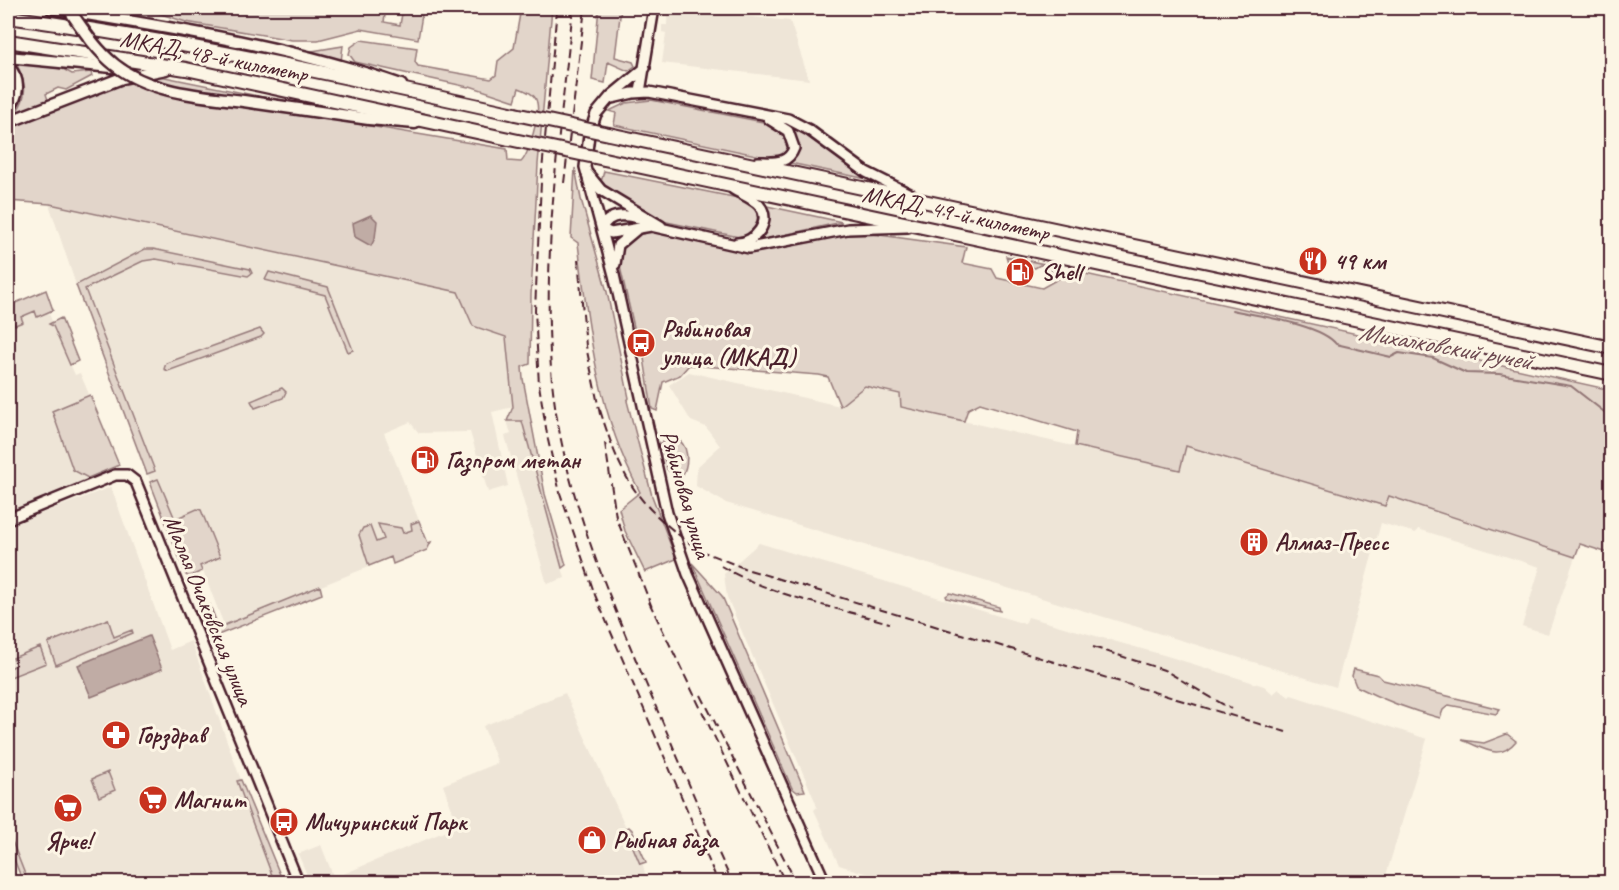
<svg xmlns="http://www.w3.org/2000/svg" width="1619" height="890" font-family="Caveat,sans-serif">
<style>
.built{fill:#eee5d7}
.green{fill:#e2d5ca;stroke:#967a7a;stroke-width:1.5}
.water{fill:#c0aca5;stroke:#917474;stroke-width:1.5}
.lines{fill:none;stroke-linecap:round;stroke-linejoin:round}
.stream{stroke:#917474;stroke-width:2}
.secondary-casing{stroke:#4a1f2b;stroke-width:14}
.primary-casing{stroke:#4a1f2b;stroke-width:15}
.highway-casing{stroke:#4a1f2b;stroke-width:16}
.secondary{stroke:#fcf5e5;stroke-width:9}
.primary{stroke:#fcf5e5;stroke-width:10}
.highway{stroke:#fcf5e5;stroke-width:12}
.rail{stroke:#4a1f2b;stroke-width:2;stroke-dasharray:9 4.5;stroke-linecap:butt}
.primary-bridge-casing{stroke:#4a1f2b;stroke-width:15;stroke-linecap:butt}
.highway-bridge-casing{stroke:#4a1f2b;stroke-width:16;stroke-linecap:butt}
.primary-bridge{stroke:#fcf5e5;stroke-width:10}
.highway-bridge{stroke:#fcf5e5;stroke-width:12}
.labels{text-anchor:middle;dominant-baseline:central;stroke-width:6;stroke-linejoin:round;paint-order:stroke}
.street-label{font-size:24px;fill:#4a1f2b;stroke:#fcf5e5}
.poi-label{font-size:24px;font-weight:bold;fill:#4a1f2b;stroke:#fcf5e5;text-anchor:start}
.water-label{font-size:26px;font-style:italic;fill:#6d4950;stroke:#fcf5e5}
</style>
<rect width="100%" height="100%" fill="#fcf5e5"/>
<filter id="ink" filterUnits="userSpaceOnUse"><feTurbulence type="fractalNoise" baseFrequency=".0167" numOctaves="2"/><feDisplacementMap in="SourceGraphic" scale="12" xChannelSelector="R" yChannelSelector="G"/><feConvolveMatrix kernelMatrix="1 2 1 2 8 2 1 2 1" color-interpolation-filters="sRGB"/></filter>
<g filter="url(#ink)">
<path class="built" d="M668 8 790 21 809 80 662 63 666 33 662 32V25H667Z
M49 204 458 292 473 326 506 336 513 407 492 412 508 486 488 492 470 432 419 433 410 422 384 433 428 543 224 625 201 566 185 572 76 285Z
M46 307 75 375 80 373 119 465 8 513V323L13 320 16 325 23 322 21 317Z
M689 372 840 406 865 386 901 395V407L1179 470 1186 446 1385 506 1388 496 1575 557 1548 634 1522 626 1540 567 1418 529 1416 533 1381 523 1336 687 726 503 696 486 697 467 720 446 706 427 691 421 669 385Z
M522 420 565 578 547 584 505 436 511 434 507 421Z
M111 487 170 650 191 641 241 780 283 882H28L8 831V526Z
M759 543 1025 624 1028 617 1167 656 1264 686 1273 694 1279 689 1289 697 1291 695 1427 739 1384 882H893L839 865 814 810 817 807 815 801 727 597 724 574Z
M565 693 643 865 647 882H310L298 854 321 845 334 878 458 826 443 785 498 763 483 726Z"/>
<path class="green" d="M142 8H386L384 22 400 25 403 8 423 9 418 39 361 29 318 40H292L186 22Z
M521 8H552L538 164 531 295 530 364 522 367 523 379 545 494 566 565 562 568 522 421H507L513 407 506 337 473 326 458 292 50 204 8 201V129L99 82 155 75 292 103 291 113 507 149 508 161 521 162C529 155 540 113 537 103 536 94 526 91 519 88L515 101 470 86 468 87 355 62 349 54 351 47 361 40 417 48 415 62 418 66 491 79 496 75 498 61 514 48Z
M599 8H621L615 57 633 62 635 66 628 71 608 62 605 83 592 80Z
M343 46 341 61 310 52 312 51Z
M16 63 63 69 72 74 91 72 92 76 66 90 58 88 46 94 48 100 19 115 17 111C29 94 25 80 16 63Z
M651 100 768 123 785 134 789 149 786 155 770 158 614 125 616 113 609 111 626 103Z
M791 125 867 179 790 163 797 142Z
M575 168 581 199 607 292 629 398 627 401 652 496 676 559 645 572 625 531 619 509 640 492C598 416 588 328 578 243L571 238Z
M604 171 743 199 755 208C761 222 754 234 739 237L662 221 602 187 596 178 602 179Z
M767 206 842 222 761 240 766 232Z
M647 231 748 252 858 232 966 247 962 263 992 269 997 278 1042 288 1072 271 1611 390V554L1580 544 1575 557 1389 496 1385 506 1186 446 1180 470 1075 446 1077 432 980 403 968 409 964 421 901 407 900 394 865 386 840 406 828 377 819 375 689 365 680 375 663 382 657 411 652 409 644 358 646 352 643 340H637L618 258C621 244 632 233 647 231Z
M145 249H153L250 269 252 273 248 276 156 259 143 261 85 289 155 471 147 474 76 285Z
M1006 256 1059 267 1054 271H1051L1053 267 1040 265 1035 268 1008 262Z
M269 272 328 287 353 350 348 352 325 295 265 280Z
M46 290 53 310 37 317 35 311 21 317 23 322 15 325 13 320 8 323V306Z
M61 318 78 361 70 365 53 326 49 324Z
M260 329 264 334 261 337 168 371 164 369 166 363Z
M282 388 286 392 283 398 255 408 251 401Z
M90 395 119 465 88 478 73 470 52 411Z
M674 438C690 443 689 464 682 476L676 477 667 469 660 443Z
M158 479 175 519 197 509 201 510 220 557 200 566 202 571 189 577 186 575 150 482Z
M419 521 428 543 431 542 427 550 393 564 391 557 369 566 359 535 363 528 370 526 376 542 384 539 378 524 401 528 403 533 412 530 411 524Z
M692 563 722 596 805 791 797 792 792 788Z
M320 586 322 594 218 635 210 634 217 623 220 627Z
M950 593 999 607 1000 611 947 598 946 596Z
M210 605 216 621 208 633 203 630 197 614Z
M108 619 114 637 132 630 133 633 56 665 48 643Z
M40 647 46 663 8 678V669L16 665 13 658Z
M1354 669 1378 675 1383 680 1500 709 1496 714 1449 705 1443 710 1440 718C1410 710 1383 700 1356 686L1352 676Z
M1507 734 1516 741C1499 762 1484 748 1462 740L1484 743Z
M108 772 115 790 99 797 92 779Z
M241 780 283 882H265L273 878 237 781Z
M629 827 632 830 646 862 640 864 625 828Z
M8 831 28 882H23L8 844Z"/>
<path class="water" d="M371 215 377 221 375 238 371 246 355 237 353 223Z
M149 636 162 669 91 697 78 665Z"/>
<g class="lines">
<path class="stream" d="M1232 310C1258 316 1320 324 1336 344L1391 357 1399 353 1433 358 1466 373 1499 374 1571 386 1612 418"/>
<g class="secondary-casing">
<path id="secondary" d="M645 68 611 96 596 114 589 135 585 167 614 275 667 513 688 574 825 882
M640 92 654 8
M612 98 633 93 649 92 788 119 809 130 866 172 912 195
M758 162C773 162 788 165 794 148L788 131 769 119
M588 174 601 190 661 226
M733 189C741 194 752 198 759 205 773 221 755 243 737 243
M602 229 611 233 651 226 749 248 848 229 908 227
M602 229C608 211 630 215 645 220
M615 264 618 245 636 230
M8 519 115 475H127L136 482 298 882"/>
</g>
<g class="primary-casing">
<path id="primary" d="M51 8C168 28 288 45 401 85
M8 57 122 68
M8 67C21 80 19 95 8 109
M257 103 369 119 415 123
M8 122 122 78 166 69"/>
</g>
<g class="highway-casing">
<path id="highway" d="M8 17C178 40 347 77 515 114
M8 41 186 69 509 139
M609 134 1612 348
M604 159 1612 374"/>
</g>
<use href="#secondary" class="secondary"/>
<use href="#primary" class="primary"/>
<use href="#highway" class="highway"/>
<path class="rail" d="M557 8 541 182 535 310 539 385 548 440 560 493 595 595 718 882
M573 8C560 131 541 257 552 381 563 492 609 596 652 698 679 759 704 822 732 882
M564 183 585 8
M578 259 586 346 601 419
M600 410C624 487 640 507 704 554
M605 443 616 517 653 610
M699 550 746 569 1286 732
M721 566C772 596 834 607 889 623
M649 602 785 882
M1093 647 1164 670 1231 709
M701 695 796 882"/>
<g class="primary-bridge-casing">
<path id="primary-bridge" d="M68 8C82 28 95 49 115 65 154 96 211 96 257 103"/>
</g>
<g class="highway-bridge-casing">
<path id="highway-bridge" d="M515 114 609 134
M509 139 604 159"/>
</g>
<use href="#primary-bridge" class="primary-bridge"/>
<use href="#highway-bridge" class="highway-bridge"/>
</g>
</g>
<defs>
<g id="restaurant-disc" transform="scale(1.5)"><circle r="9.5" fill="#c8321e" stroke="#fcf5e5"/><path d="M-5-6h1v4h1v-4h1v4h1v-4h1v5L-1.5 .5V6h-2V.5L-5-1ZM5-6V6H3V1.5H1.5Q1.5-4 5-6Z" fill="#fff"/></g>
<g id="fuel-disc" transform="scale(1.5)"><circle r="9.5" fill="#c8321e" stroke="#fcf5e5"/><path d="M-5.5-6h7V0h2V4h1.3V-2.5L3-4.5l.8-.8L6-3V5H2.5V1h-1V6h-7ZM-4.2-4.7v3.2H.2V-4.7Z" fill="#fff"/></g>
<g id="bus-disc" transform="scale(1.5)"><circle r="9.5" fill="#c8321e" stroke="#fcf5e5"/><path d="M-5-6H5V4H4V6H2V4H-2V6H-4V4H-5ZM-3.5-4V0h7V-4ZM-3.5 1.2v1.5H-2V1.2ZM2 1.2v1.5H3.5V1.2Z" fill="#fff"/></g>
<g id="building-disc" transform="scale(1.5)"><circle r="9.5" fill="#c8321e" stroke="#fcf5e5"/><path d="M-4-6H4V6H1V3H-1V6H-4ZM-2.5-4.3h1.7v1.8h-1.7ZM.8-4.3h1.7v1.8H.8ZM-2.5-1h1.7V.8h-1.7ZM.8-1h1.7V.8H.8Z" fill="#fff"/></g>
<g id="pharmacy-disc" transform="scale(1.5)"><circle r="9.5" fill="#c8321e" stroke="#fcf5e5"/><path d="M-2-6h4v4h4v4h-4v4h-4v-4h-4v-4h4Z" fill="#fff"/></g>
<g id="supermarket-disc" transform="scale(1.5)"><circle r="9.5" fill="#c8321e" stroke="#fcf5e5"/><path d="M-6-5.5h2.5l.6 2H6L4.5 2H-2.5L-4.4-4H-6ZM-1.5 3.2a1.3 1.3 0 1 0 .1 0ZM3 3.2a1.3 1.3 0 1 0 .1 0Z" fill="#fff"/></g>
<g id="shop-disc" transform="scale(1.5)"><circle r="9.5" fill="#c8321e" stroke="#fcf5e5"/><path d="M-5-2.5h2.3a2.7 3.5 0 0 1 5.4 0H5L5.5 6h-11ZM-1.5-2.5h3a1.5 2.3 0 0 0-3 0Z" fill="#fff"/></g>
</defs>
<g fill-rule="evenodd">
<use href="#restaurant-disc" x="1313" y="261"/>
<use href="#fuel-disc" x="1020" y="272"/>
<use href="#bus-disc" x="641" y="343"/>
<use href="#fuel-disc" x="425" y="460"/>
<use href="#building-disc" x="1254" y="542"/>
<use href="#pharmacy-disc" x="116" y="735"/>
<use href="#supermarket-disc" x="153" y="800"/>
<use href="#supermarket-disc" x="68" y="808"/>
<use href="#bus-disc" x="284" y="822"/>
<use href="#shop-disc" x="592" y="840"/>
</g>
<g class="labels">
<g class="street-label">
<text transform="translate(214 56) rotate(11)">МКАД, 48-й километр</text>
<text transform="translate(956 213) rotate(12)">МКАД, 49-й километр</text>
<text transform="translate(686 494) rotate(74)">Рябиновая улица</text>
<text transform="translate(209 610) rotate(68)">Малая Очаковская улица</text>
</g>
<g class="poi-label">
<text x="1334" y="261">49 км</text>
<text x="1041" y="272">Shell</text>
<text x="662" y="329">Рябиновая<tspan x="662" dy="28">улица (МКАД)</tspan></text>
<text x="446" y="460">Газпром метан</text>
<text x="1275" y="542">Алмаз-Пресс</text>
<text x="137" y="735">Горздрав</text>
<text x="174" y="800">Магнит</text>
<text x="305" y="822">Мичуринский Парк</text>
<text x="613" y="840">Рыбная база</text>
<text x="68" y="841" text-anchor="middle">Ярче!</text>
</g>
<g class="water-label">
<text transform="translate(1445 346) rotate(10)">Михалковский ручей</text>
</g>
</g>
<rect width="1619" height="890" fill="none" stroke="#fcf5e5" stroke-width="30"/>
<rect x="15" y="15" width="1589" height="860" fill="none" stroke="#4a1f2b" stroke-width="2" filter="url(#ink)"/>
</svg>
